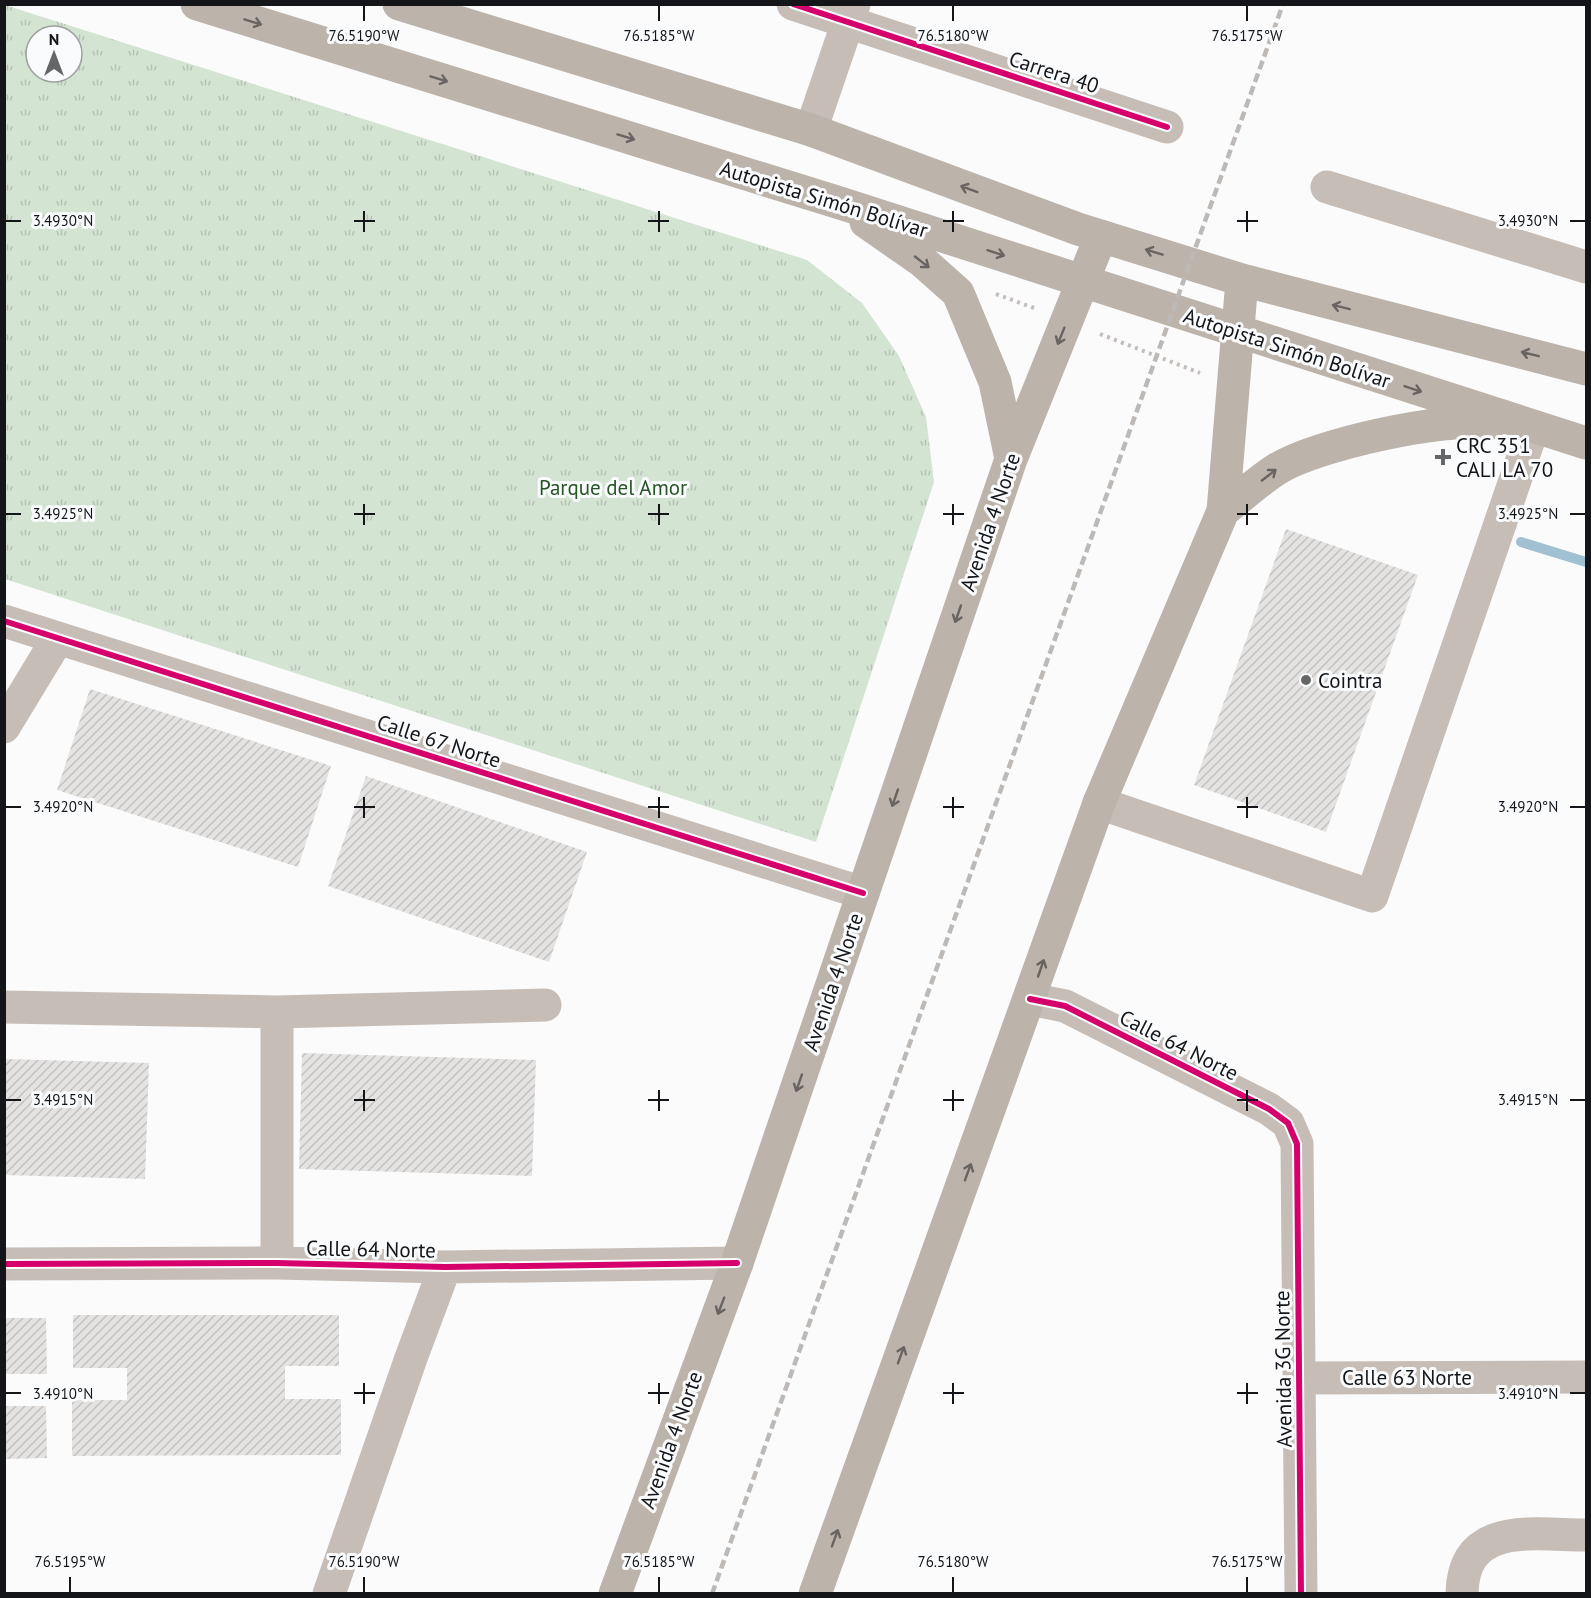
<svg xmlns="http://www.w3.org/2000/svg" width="1591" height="1598" font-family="'PT Sans',sans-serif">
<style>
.park{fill:url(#park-tufts);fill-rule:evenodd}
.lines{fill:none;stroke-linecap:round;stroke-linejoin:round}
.stream{stroke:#a1c1d2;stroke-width:10}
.building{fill:url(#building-hatch)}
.path{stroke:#c3beba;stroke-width:4;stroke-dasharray:3 4.5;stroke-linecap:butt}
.minor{stroke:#c5bdb6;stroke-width:33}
.major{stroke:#bcb4ab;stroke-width:33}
.rail{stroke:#bcb9b6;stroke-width:4.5;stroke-dasharray:9 4.5;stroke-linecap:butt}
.cycleway-casing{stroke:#fafbfd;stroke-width:10}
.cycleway{stroke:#d6006c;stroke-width:6}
.oneway{stroke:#686462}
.ticks{fill:none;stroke:#131518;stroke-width:2}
.poi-dot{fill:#646668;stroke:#fafbfd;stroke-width:2}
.labels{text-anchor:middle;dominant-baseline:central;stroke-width:6;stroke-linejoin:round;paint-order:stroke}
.street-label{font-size:21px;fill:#131518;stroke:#fafbfd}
.poi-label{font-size:21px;fill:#131518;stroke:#fafbfd;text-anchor:start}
.park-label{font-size:21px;fill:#275424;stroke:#fafbfd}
.ticks-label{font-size:15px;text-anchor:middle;fill:#131518;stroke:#fafbfd;stroke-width:6;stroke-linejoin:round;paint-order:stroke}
</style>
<defs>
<pattern id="park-tufts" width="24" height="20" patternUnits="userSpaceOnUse" patternTransform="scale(1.5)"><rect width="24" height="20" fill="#d4e4d3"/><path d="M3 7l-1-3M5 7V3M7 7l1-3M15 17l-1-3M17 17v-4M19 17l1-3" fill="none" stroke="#b5c3b4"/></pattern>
<pattern id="building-hatch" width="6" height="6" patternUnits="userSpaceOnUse" patternTransform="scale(1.5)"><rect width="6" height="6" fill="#e5e3e2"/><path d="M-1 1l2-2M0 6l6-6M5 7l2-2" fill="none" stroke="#c4c2c1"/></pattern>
</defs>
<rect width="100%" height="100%" fill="#fbfbfc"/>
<path class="park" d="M5 5 807 260 862 303 899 356 926 417 934 482 816 842 5 579ZM36 36H72V72H36Z"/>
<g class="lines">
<path class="stream" d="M1521 542 1586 562"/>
</g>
<path class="building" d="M1286 529 1418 575 1326 832 1194 785Z
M90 689 331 766 298 867 57 790Z
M366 776 587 852 549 962 328 886Z
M302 1053 536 1060 532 1176 299 1169Z
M4 1059 149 1063 145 1179 4 1175Z
M73 1315H339V1366H285V1399H341V1455L72 1456V1400H127V1368H73Z
M4 1318H46L47 1374H4Z
M4 1406H46L47 1458 4 1459Z"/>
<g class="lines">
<path class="path" d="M996 294 1034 308
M1100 334 1200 373"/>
<path class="minor" d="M793 4 1167 127
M811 130 854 4
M1327 187 1586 267
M4 621 863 893
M4 727 58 638
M1099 803 1372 896 1533 428
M1030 999 1065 1006 1269 1109 1288 1123 1297 1144 1301 1594
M4 1007 277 1012
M277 1263V1012L545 1005
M4 1264 277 1263 445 1267 737 1263
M1300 1378 1586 1377
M329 1594 411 1358 445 1267
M1462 1594C1463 1520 1534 1535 1586 1535"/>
<path class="major" d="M197 4 840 203 1586 443
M399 4 811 130 1078 229 1242 280 1586 369
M866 222 922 261 958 293 995 382 1011 459
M1223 511C1241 497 1258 481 1277 469 1318 444 1443 417 1491 423
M615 1594 737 1263 1011 459 1101 236
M815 1594 1099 803 1223 511 1242 280"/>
<path class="rail" d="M712 1594 1283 4"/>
<g class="cycleway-casing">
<path id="cycleway" d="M793 4 1167 127
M4 621 863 893
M1030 999 1065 1006 1269 1109 1288 1123 1297 1144 1301 1594
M4 1264 277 1263 445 1267 737 1263"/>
</g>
<use href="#cycleway" class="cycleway"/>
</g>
<defs><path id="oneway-shaft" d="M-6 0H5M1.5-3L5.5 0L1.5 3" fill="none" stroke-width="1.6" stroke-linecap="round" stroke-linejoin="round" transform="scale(1.5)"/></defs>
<g class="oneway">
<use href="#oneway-shaft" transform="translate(253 22) rotate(17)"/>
<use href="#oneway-shaft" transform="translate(439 79) rotate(17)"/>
<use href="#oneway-shaft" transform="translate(626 137) rotate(17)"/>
<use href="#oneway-shaft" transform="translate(969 189) rotate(-160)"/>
<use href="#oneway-shaft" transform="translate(1154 252) rotate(-163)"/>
<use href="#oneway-shaft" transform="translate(996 253) rotate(18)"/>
<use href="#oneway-shaft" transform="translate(922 262) rotate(38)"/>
<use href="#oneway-shaft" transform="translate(1341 307) rotate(-166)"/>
<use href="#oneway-shaft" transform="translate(1061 336) rotate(112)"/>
<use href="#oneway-shaft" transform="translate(1530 354) rotate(-166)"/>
<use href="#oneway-shaft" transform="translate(1413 389) rotate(18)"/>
<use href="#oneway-shaft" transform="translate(1269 475) rotate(-38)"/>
<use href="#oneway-shaft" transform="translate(958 614) rotate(109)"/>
<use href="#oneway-shaft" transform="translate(895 798) rotate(109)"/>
<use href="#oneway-shaft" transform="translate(1041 968) rotate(-71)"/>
<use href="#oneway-shaft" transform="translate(799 1083) rotate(109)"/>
<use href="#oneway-shaft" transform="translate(968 1172) rotate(-70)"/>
<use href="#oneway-shaft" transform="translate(721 1306) rotate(111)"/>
<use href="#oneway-shaft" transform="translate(901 1355) rotate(-70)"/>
<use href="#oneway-shaft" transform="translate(835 1538) rotate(-70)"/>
</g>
<path class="ticks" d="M364 6V21M659 6V21M953 6V21M1247 6V21M364 211V232M659 211V232M953 211V232M1247 211V232M6 221H21M354 221H375M648 221H669M943 221H964M1237 221H1258M1570 221H1585M364 504V525M659 504V525M953 504V525M1247 504V525M6 514H21M354 514H375M648 514H669M943 514H964M1237 514H1258M1570 514H1585M364 797V818M659 797V818M953 797V818M1247 797V818M6 807H21M354 807H375M648 807H669M943 807H964M1237 807H1258M1570 807H1585M364 1090V1111M659 1090V1111M953 1090V1111M1247 1090V1111M6 1100H21M354 1100H375M648 1100H669M943 1100H964M1237 1100H1258M1570 1100H1585M364 1383V1404M659 1383V1404M953 1383V1404M1247 1383V1404M6 1393H21M354 1393H375M648 1393H669M943 1393H964M1237 1393H1258M1570 1393H1585M70 1577V1592M364 1577V1592M659 1577V1592M953 1577V1592M1247 1577V1592"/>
<g class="poi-dot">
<path d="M1440 448h6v6h6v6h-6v6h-6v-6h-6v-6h6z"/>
<circle cx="1306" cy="680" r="6"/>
</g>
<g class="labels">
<g class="street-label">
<text transform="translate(1054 72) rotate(18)">Carrera 40</text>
<text transform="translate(824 199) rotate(17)">Autopista Simón Bolívar</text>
<text transform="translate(1287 348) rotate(18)">Autopista Simón Bolívar</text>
<text transform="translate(990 522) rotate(-71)">Avenida 4 Norte</text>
<text transform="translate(439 741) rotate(18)">Calle 67 Norte</text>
<text transform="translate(833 982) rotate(-71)">Avenida 4 Norte</text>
<text transform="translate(1179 1045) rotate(27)">Calle 64 Norte</text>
<text transform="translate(371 1249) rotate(1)">Calle 64 Norte</text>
<text transform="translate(1283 1369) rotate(-91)">Avenida 3G Norte</text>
<text x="1407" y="1377">Calle 63 Norte</text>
<text transform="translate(671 1440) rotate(-70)">Avenida 4 Norte</text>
</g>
<g class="poi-label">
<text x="1456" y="445">CRC 351<tspan x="1456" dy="24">CALI LA 70</tspan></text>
<text x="1318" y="680">Cointra</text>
</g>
<g class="park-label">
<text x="613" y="487">Parque del Amor</text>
</g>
</g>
<g class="ticks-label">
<text x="364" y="41">76.5190°W</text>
<text x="659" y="41">76.5185°W</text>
<text x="953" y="41">76.5180°W</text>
<text x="1247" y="41">76.5175°W</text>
<text x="63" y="226">3.4930°N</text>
<text x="1528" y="226">3.4930°N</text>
<text x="63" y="519">3.4925°N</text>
<text x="1528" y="519">3.4925°N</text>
<text x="63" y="812">3.4920°N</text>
<text x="1528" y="812">3.4920°N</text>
<text x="63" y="1105">3.4915°N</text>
<text x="1528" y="1105">3.4915°N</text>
<text x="63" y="1399">3.4910°N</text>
<text x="1528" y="1399">3.4910°N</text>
<text x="70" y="1567">76.5195°W</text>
<text x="364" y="1567">76.5190°W</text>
<text x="659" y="1567">76.5185°W</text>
<text x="953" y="1567">76.5180°W</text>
<text x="1247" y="1567">76.5175°W</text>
</g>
<rect width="1591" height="1598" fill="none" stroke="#131518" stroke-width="12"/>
<g transform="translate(54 54)"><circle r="28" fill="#fafbfd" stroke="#9e9fa1" stroke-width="1.5"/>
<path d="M0-4.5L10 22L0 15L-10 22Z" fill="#646668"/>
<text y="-9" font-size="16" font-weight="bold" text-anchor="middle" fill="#131518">N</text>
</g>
</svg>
